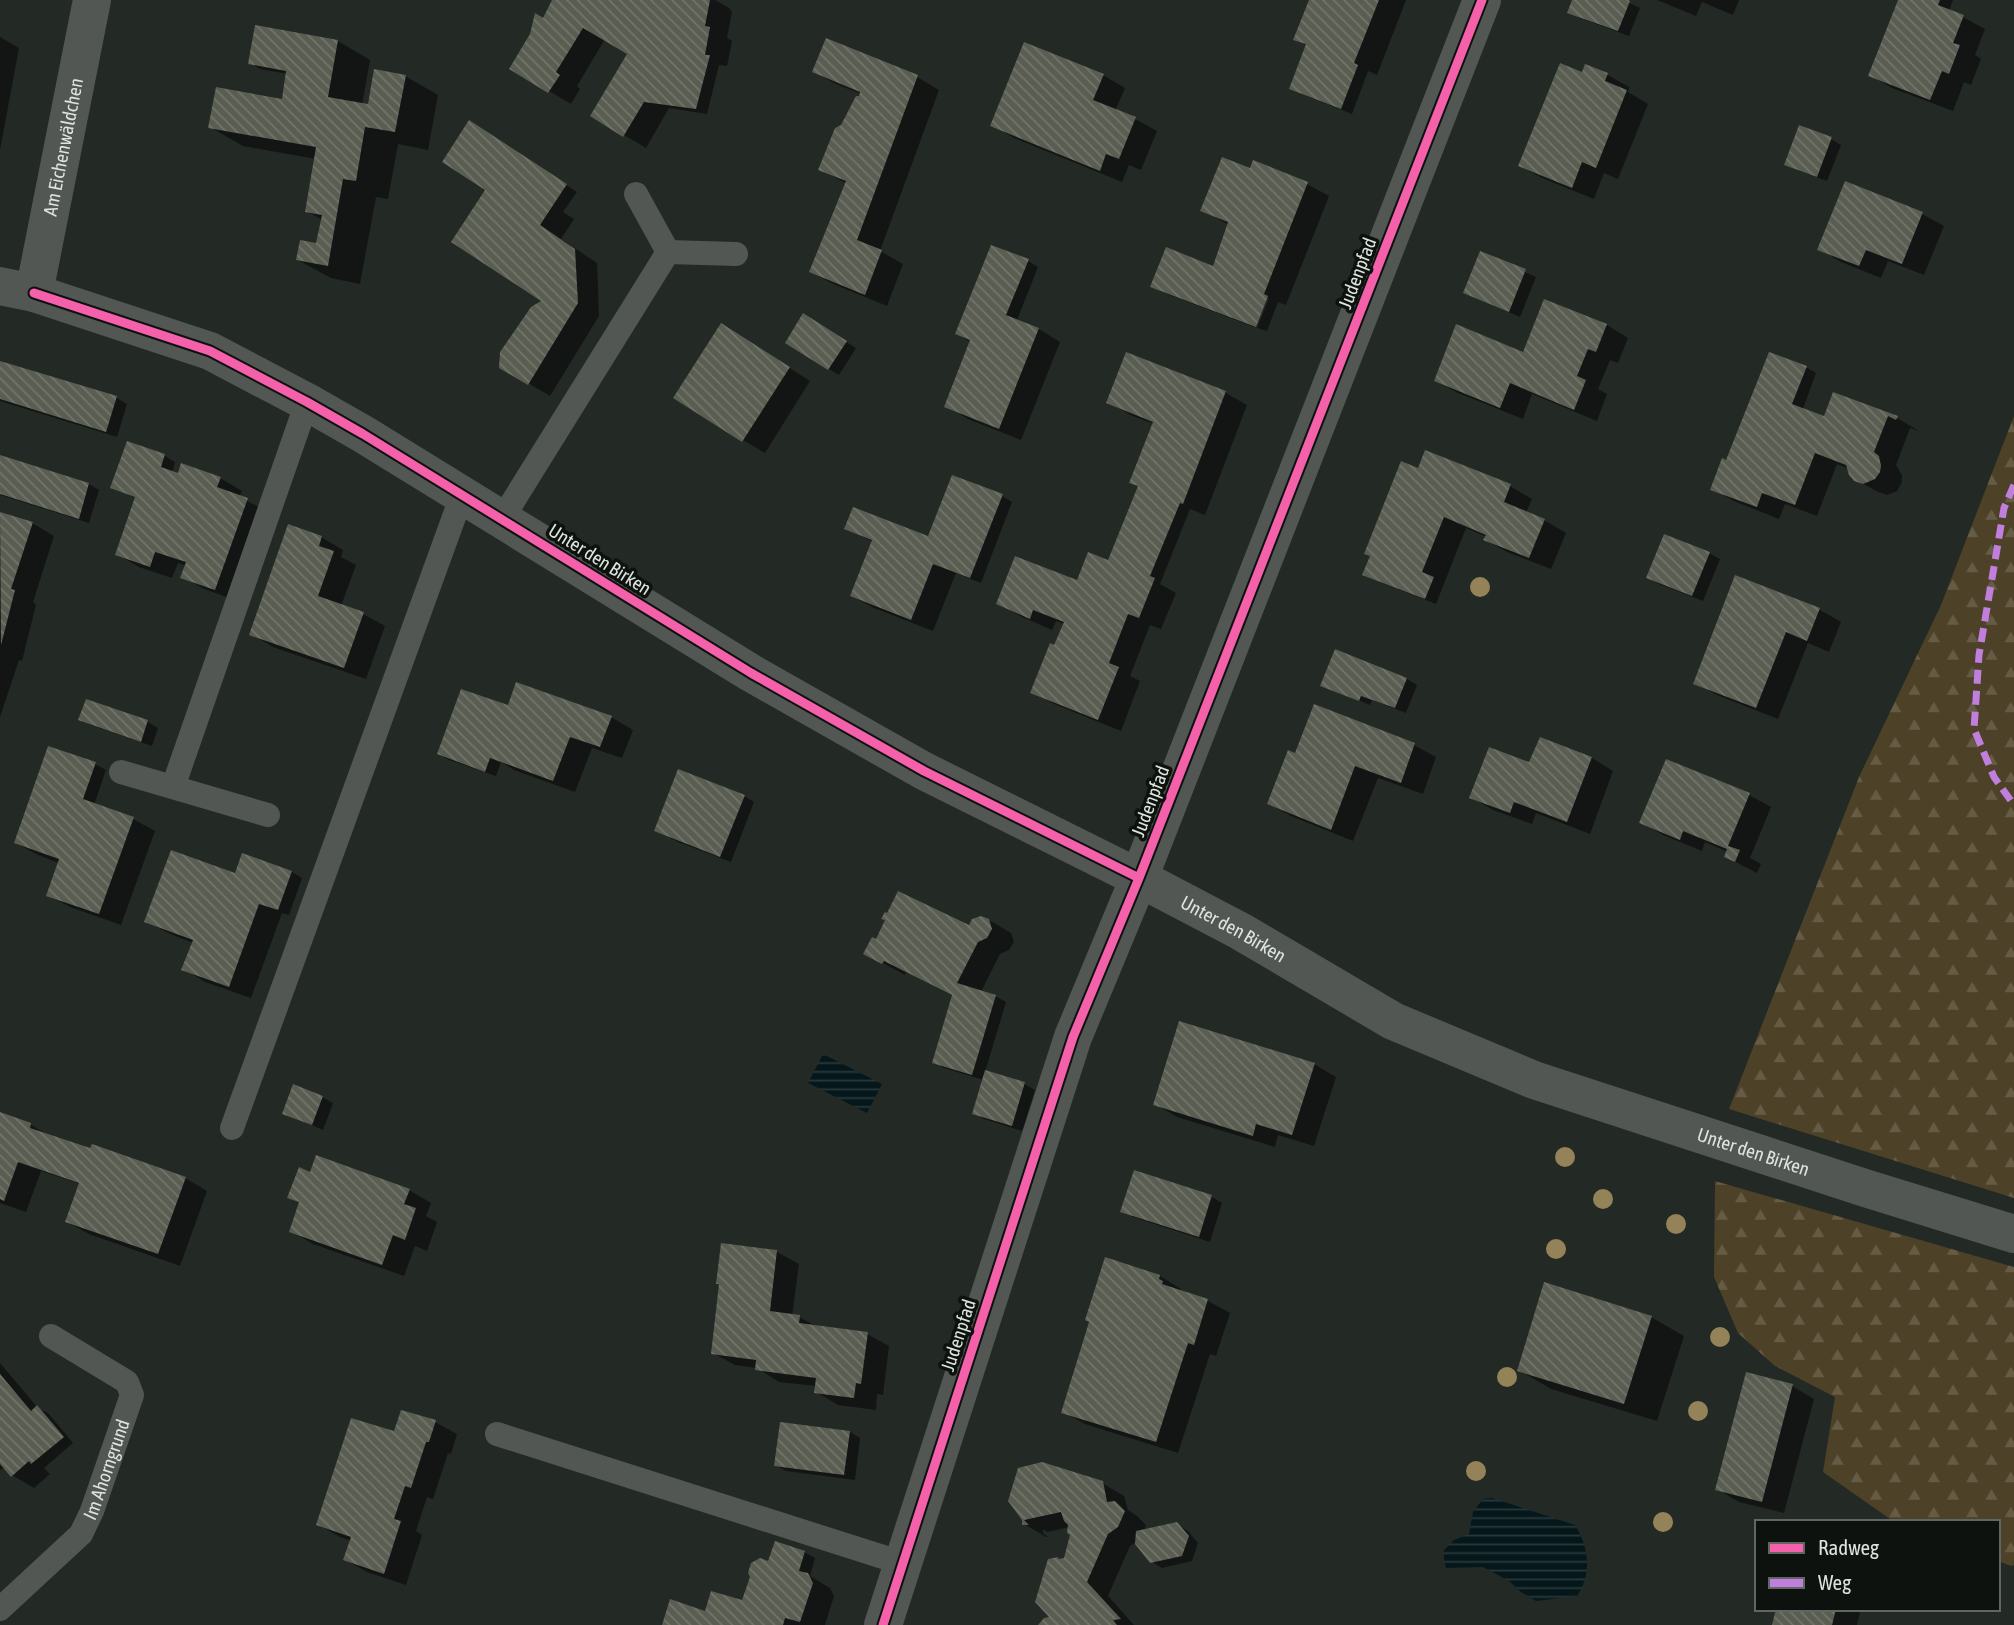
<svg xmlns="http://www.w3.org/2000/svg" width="2014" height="1625" font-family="'Asap Condensed',sans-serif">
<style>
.forest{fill:url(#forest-firs)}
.water{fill:url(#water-rules)}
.shadow{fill:#0007}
.building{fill:url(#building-back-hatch)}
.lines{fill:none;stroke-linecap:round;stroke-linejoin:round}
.service{stroke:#525753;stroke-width:24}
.minor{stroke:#525753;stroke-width:38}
.quiet{stroke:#c07fdc;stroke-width:7;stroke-dasharray:14 7;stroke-linecap:butt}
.cycleway-casing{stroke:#0d120e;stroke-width:13}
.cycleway{stroke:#f560ab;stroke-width:9}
.tree{fill:#948258}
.labels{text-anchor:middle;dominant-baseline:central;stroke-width:7;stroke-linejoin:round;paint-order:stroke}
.street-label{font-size:19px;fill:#dce4dd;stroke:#0d120e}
</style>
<defs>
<pattern id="forest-firs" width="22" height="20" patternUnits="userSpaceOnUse" patternTransform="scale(1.75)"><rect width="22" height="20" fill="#4d4127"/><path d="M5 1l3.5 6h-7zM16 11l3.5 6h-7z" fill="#665c46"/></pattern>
<pattern id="water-rules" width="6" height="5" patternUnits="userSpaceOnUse" patternTransform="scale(1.75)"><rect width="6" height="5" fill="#05171a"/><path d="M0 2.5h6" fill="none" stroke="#29393b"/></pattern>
<pattern id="building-back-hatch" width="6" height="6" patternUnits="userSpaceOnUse" patternTransform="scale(1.75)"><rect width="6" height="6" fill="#5a5e52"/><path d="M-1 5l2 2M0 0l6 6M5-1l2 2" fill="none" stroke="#71756a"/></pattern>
</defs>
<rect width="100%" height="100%" fill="#232924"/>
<path class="forest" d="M2014 416V1198L1729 1109 1859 777 1941 605Z
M1715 1181 2014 1267V1565L2011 1566 1998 1561V1522H1896L1890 1519 1823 1472 1835 1397 1775 1366 1738 1333 1714 1277Z"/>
<path class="water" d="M823 1054 882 1084 867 1113 808 1083Z
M1492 1498 1575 1525C1589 1547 1592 1574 1577 1596L1536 1601 1521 1592 1509 1581 1483 1567 1446 1568 1444 1561V1550L1454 1540 1469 1534 1473 1512 1483 1499Z"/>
<path class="shadow" d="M554 0H715L729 8 732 12 727 38 732 41 727 66 719 65 707 114 669 108 646 148 592 116 630 53 605 39 577 86 580 89 571 104 512 69 543 20Z
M1311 0H1406L1377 75 1368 71 1352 114 1301 94 1291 88 1307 45 1296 39Z
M1574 0H1623L1640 8 1629 36 1580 18 1569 12Z
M1657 0H1739L1733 15 1702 2 1696 16Z
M1900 0H1953L1949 11 1963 17 1985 29 1975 55 1981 59 1971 85 1964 82 1953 111 1892 88 1870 75Z
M0 37 19 48 0 150Z
M338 41 370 60 362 105 369 106 405 76 438 95 428 150 398 144 388 199 376 197 360 284 331 278 298 260 318 245 322 220 307 211 316 159 243 146 210 127 283 101 288 74 260 69 250 63Z
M1586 66 1608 75 1629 87 1628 92 1648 104 1618 179 1604 173 1594 199 1542 178 1520 166Z
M814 72 917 77 939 90 880 251 903 264 887 306 833 284 812 272 847 184 820 169 861 94 836 84Z
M1103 75 1125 88 1115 111 1135 119 1157 131 1141 170 1129 165 1122 182 1014 138 992 125Z
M480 129 577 192 563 212 574 219 561 239 597 263 599 316 550 396 501 367 544 301 493 197Z
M1831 139 1841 145 1827 181 1797 170 1786 164Z
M1251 170 1307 184 1329 196 1286 305 1278 302 1267 331 1257 328 1269 298H1265L1254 327 1162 292 1152 286 1213 268 1229 225 1203 210Z
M1922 214 1944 226 1924 275 1888 261 1881 278 1841 262 1819 249Z
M1480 253 1536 277 1520 317 1465 293Z
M1028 261 1038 267 1017 320 1039 329 1060 342 1021 440 968 419 946 406 971 342 957 334Z
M1545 301 1607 325 1628 338 1618 363 1610 360 1598 389 1607 394 1597 421 1532 394 1523 419 1458 393 1436 381 1524 354Z
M814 322 856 348 839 375 829 369Z
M743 338 810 381 765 453 743 440Z
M1127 355 1226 393 1247 405 1205 515 1190 509 1160 584 1176 593 1161 629 1150 625 1130 676 1140 681 1121 731 1054 704 1032 692 1055 647 1064 624 1056 621 1052 630 1020 616 998 604 1078 582 1117 565 1139 487 1131 482 1154 424 1130 415 1109 402Z
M0 363 117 398 127 404 117 437 0 401Z
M1806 367 1816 373 1803 409 1825 418 1834 394 1897 418 1919 431 1910 428 1896 465 1902 475V482L1897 491 1887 495 1876 491 1853 478 1849 469 1837 464 1817 516 1785 504 1779 519 1734 501 1712 489 1727 462Z
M128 443 165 456 175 462 172 473 179 475 220 478 242 491 239 497 269 512 238 601 204 589 183 577 186 566 178 563 172 578 139 567 117 554 136 498 112 487Z
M1426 452 1510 486 1532 499 1526 513 1544 520 1566 533 1551 569 1507 552 1486 540 1487 537 1466 528 1436 604 1375 580Z
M0 457 89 484 99 490 89 523 0 495Z
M1002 496 1012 502 981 583 956 573 933 631 874 608 852 596 873 542 847 528 929 538Z
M0 513 32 523 54 536 33 602 36 605 22 661 19 660 0 717Z
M321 537 343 550 341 557 356 565 341 606 363 614 385 626 366 679 273 647 251 634Z
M1709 553 1720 559 1703 601 1659 584 1648 578Z
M1736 577 1820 610 1841 622 1829 652 1808 643 1778 719 1717 695 1695 683Z
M1336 652 1407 679 1417 685 1406 713 1372 700 1370 705 1323 685Z
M87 701 148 722 158 728 152 746 91 725 80 719Z
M509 707 611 717 633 730 622 758 592 748 575 792 514 770 501 762 496 776 449 760 439 754Z
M1541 739 1592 758 1613 771 1590 834 1536 813 1532 824 1493 810 1471 797 1530 764Z
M1414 745 1436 757 1423 794 1378 778 1353 841 1291 816 1269 804 1296 755Z
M95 764 106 770 94 805 133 819 155 831 121 925 70 907 48 895 59 863 38 855 16 843Z
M1749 795 1771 807 1750 858 1761 864 1757 873 1726 857 1728 852 1705 842 1702 851 1663 835 1641 822Z
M744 796 754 802 731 862 678 842 656 830Z
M243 855 292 872 302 878 289 915 282 913 251 998 205 982 184 969 193 943 168 933 146 921 236 875Z
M989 920 1011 933 1014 942 1009 950 1000 954 981 992 995 996 1006 1002 985 1072 1024 1084 1035 1090 1022 1131 984 1119 974 1113 984 1080 944 1068 934 1062 953 996 906 972 905 975 866 954 970 927Z
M1314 1064 1336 1077 1314 1146 1278 1135 1275 1147 1177 1117 1155 1104Z
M322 1097 333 1103 323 1130 285 1113Z
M0 1114 31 1125 52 1137 185 1178 207 1191 180 1266 89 1234 67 1222 80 1184 41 1171 26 1212 0 1203Z
M1135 1172 1212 1197 1222 1203 1210 1242 1133 1217 1122 1211Z
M311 1174 409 1190 431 1203 426 1216 437 1222 427 1251 415 1246 404 1276 313 1244 291 1231 300 1203 289 1197Z
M777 1252 799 1264 792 1316 799 1317 818 1327 867 1334 889 1346 883 1395 877 1394 876 1410 838 1405 816 1392V1386L779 1382 757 1368 735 1365 713 1353Z
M1160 1276 1181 1289 1180 1292 1208 1301 1230 1313 1216 1356 1210 1354 1178 1453 1085 1424 1063 1412Z
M1651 1317 1684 1336 1657 1421 1551 1389 1519 1370Z
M0 1363 38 1408 48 1413 73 1443 44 1468 50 1474 34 1488 12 1475 5 1467 0 1470Z
M1792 1386 1814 1399 1784 1513 1739 1502 1717 1489Z
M435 1422 457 1434 451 1454 448 1453 433 1499 427 1497 416 1531 422 1535 406 1585 367 1572 346 1560 352 1541 340 1537 319 1525 396 1433Z
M850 1432 860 1438 855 1480 786 1471 776 1465Z
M1102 1483 1124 1496 1128 1510 1137 1516 1146 1525 1144 1531 1177 1524 1188 1531 1198 1543 1192 1561 1162 1568 1152 1562 1136 1542 1130 1546 1108 1596 1134 1625H1040L1052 1618 1058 1559 1066 1560 1072 1534 1069 1527 1047 1532 1043 1529V1533L1048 1537H1046L1024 1524V1520Z
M804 1552 815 1558 810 1576 830 1588 834 1596 825 1625H663L744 1602 769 1563Z
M1777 1609H1861L1857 1625H1773Z"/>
<path class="building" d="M552 0H710L705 26 710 27 705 55H710L696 109 644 102 623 137 590 116 627 54 583 28 556 72 560 75 548 93 509 69 530 34 535 13 543 18Z
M1309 0H1379L1354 63 1358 65 1341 109 1289 89 1306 44 1293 40Z
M1572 0H1628L1630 1 1618 31 1567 13Z
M1898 0H1940L1938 5 1964 15 1953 43 1960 45 1949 74 1942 71 1930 100 1868 76Z
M255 25 338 40 328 97 368 104 374 69 406 75 395 132 365 127 356 181 343 179 328 266 296 260 300 240 316 243 322 215 305 212 316 147 208 128 216 87 282 99 286 71 248 64Z
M826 38 918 75 857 240 882 250 865 295 809 272 846 181 818 170 835 128 841 125 856 96H859L860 92 812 72Z
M1024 42 1104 74 1093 100 1136 117 1119 159 1106 154 1100 171 990 126Z
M1560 63 1582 72 1585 64 1608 73 1605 81 1627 90 1596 168 1582 162 1572 188 1518 166Z
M469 120 567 184 540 225 575 249 578 303 528 385 499 368 500 352 531 307 541 301 451 242 485 190 442 162Z
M1799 125 1832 137 1817 177 1784 165Z
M1222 157 1250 168 1253 160 1308 182 1264 294 1268 296 1256 327 1150 287 1166 247 1213 266 1228 222 1200 211Z
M1845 181 1923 212 1902 264 1866 250 1859 266 1817 250Z
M991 245 1029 259 1006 315 1039 328 999 429 944 407 970 340 955 334Z
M1480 251 1526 269 1509 312 1463 293Z
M1544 299 1607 324 1596 352 1588 349 1577 376 1586 380 1574 410 1510 383 1500 408 1434 381 1456 324 1523 352Z
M803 313 847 341 828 370 785 343Z
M721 323 790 367 742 442 673 398Z
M1126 352 1226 391 1183 504 1180 503 1150 576 1155 578 1139 618 1128 614 1109 663 1119 667 1098 720 1030 693 1050 643 1054 645 1064 622 1033 610 1030 619 996 604 1015 556 1077 580 1088 552 1108 560 1138 486 1129 483 1153 422 1106 403Z
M1769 352 1807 366 1792 404 1824 416 1833 392 1898 416 1896 420 1888 416 1874 452 1879 456 1881 466 1880 472 1875 479 1863 484 1854 481 1849 475 1846 465 1815 453 1795 505 1762 493 1757 507 1710 490 1722 458 1726 460Z
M0 361 117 396 106 432 0 399Z
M127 441 165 454 161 467 178 473 181 463 221 477 217 487 248 498 215 590 180 578 186 562 155 552 150 567 115 555 135 497 110 488Z
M1425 450 1511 484 1504 502 1545 519 1529 558 1483 540 1486 535 1444 517 1422 572 1434 577 1425 599 1362 575 1370 556 1364 554 1401 461 1418 468Z
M0 455 89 483 79 519 0 494Z
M952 475 1003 494 970 578 933 564 911 620 850 596 872 540 844 529 853 507 928 536Z
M0 512 33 522 11 589 15 590 1 645Z
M288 524 322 536 319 546 334 551 318 596 364 612 344 668 249 635Z
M1664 534 1710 552 1692 596 1646 578Z
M1735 575 1820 608 1807 641 1786 632 1756 708 1693 684Z
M1335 649 1407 678 1395 708 1361 696 1359 701 1320 686Z
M516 682 612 716 600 747 570 737 553 781 490 758 485 772 437 754 461 689 508 705Z
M86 699 148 720 141 742 78 720Z
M1314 704 1415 743 1401 783 1355 766 1331 830 1267 804 1288 750 1295 753Z
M1540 737 1592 757 1567 822 1514 802 1510 813 1469 798 1489 747 1529 762Z
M48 746 96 762 83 799 134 817 99 914 46 896 59 859 14 843Z
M1666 759 1750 793 1728 846 1740 850 1735 862 1724 857 1727 849 1683 831 1680 840 1639 823Z
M678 769 745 795 720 857 654 831Z
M171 850 235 873 242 853 292 871 278 910 259 904 229 987 181 970 193 940 144 922Z
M898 891 969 925 972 919 981 916 989 919 992 929 987 938 978 942 957 983 996 995 972 1075 932 1063 952 995 884 961 882 964 863 954 872 937 876 939 885 920 881 919 885 912 887 913Z
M1179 1021 1315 1063 1292 1135 1256 1124 1253 1136 1153 1105Z
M985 1070 1025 1082 1012 1126 972 1114Z
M293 1084 323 1096 312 1125 282 1114Z
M0 1112 31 1123 30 1128 90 1148 92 1144 186 1177 158 1254 65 1222 79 1183 18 1162 4 1201 0 1199Z
M316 1155 410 1189 404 1204 416 1208 405 1240 393 1235 382 1265 289 1232 299 1202 287 1198 299 1167 310 1172Z
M1134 1170 1212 1195 1199 1237 1120 1212Z
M721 1243 777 1250 770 1311 800 1315 799 1323 868 1332 861 1384 856 1383 854 1398 814 1393 816 1378 755 1370 756 1360 711 1354 719 1284H716Z
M1105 1257 1160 1275 1159 1279 1163 1281 1162 1284 1208 1299 1194 1345 1188 1343 1156 1442 1061 1413 1089 1322 1085 1320Z
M1544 1282 1652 1316 1624 1404 1517 1371Z
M1746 1372 1793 1384 1762 1502 1715 1490Z
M0 1374 31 1411 37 1405 64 1437 31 1464 29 1461 11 1477 0 1464Z
M401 1410 436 1420 429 1442H426L411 1488 405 1486 394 1519 401 1521 384 1574 343 1560 351 1537 316 1525 351 1418 394 1431Z
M780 1422 850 1431 844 1475 774 1466Z
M1042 1462 1103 1481 1107 1502 1115 1501 1125 1511 1118 1527 1108 1534 1087 1582 1121 1619 1113 1620 1117 1625H1038L1044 1618 1049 1617 1035 1602 1048 1559 1058 1557V1559L1064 1558 1070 1535 1067 1533 1068 1525 1064 1521 1061 1512 1024 1520 1029 1525H1022V1520L1008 1501 1018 1468Z
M1177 1522 1189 1536 1182 1556 1150 1563 1135 1544 1136 1531Z
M775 1541 805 1551 799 1571 808 1573 813 1583 800 1622 785 1618 783 1625H662L670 1599 705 1611 711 1591 742 1600 750 1577 748 1573 751 1563 760 1558 768 1561Z
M1776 1609H1836L1832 1625H1772Z"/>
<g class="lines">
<g class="service">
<path d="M636 194 668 252 736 254"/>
<path d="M502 519 668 252"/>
<path d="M121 772 268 815"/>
<path d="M173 787 307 402"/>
<path d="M232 1128 462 495"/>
<path d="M497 1434 902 1563"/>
<path id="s1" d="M0 1609 81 1534 92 1511 132 1395 127 1382 51 1336"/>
</g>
<g class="minor">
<path id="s2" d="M0 286 34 293 210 351 307 402 363 434 751 673 924 771 1139 878 1240 931 1393 1021 1534 1080 1865 1188 2014 1234"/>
<path id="s3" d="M34 293 92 0"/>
<path d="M883 1625 1073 1037 1139 878 1482 0"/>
</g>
<path class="quiet" d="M2014 485 2004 508 1979 655 1974 729 1994 777 2014 805"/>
<g class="cycleway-casing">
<path id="cycleway" d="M34 293 210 351 307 402 363 434 751 673 924 771 1139 878
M883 1625 1073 1037 1139 878 1482 0"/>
</g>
<use href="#cycleway" class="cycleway"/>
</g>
<g class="tree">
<circle cx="1480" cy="587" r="10"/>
<circle cx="1565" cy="1157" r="10"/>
<circle cx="1603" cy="1199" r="10"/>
<circle cx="1676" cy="1224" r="10"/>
<circle cx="1556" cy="1249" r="10"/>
<circle cx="1720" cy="1337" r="10"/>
<circle cx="1507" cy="1377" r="10"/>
<circle cx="1698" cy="1411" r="10"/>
<circle cx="1476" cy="1471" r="10"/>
<circle cx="1663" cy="1522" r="10"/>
</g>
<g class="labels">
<g class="street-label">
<text stroke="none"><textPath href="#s3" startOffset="149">Am Eichenwäldchen</textPath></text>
<text transform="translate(1357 273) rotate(-69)">Judenpfad</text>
<text transform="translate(600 559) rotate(32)">Unter den Birken</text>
<text transform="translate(1150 801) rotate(-69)">Judenpfad</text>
<text stroke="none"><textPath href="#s2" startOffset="1396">Unter den Birken</textPath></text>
<text stroke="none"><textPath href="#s2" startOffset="1964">Unter den Birken</textPath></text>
<text transform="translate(958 1335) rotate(-72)">Judenpfad</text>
<text stroke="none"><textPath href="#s1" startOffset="180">Im Ahorngrund</textPath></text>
</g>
</g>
<rect x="1755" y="1520" width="245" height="91" fill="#0d120e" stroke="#606661" stroke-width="2"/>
<rect x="1769" y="1543" width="35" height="10" fill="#f560ab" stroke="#606661" stroke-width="2"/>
<text x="1818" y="1555" font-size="21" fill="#dce4dd">Radweg</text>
<rect x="1769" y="1578" width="35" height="10" fill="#c07fdc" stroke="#606661" stroke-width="2"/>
<text x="1818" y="1590" font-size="21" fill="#dce4dd">Weg</text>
</svg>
